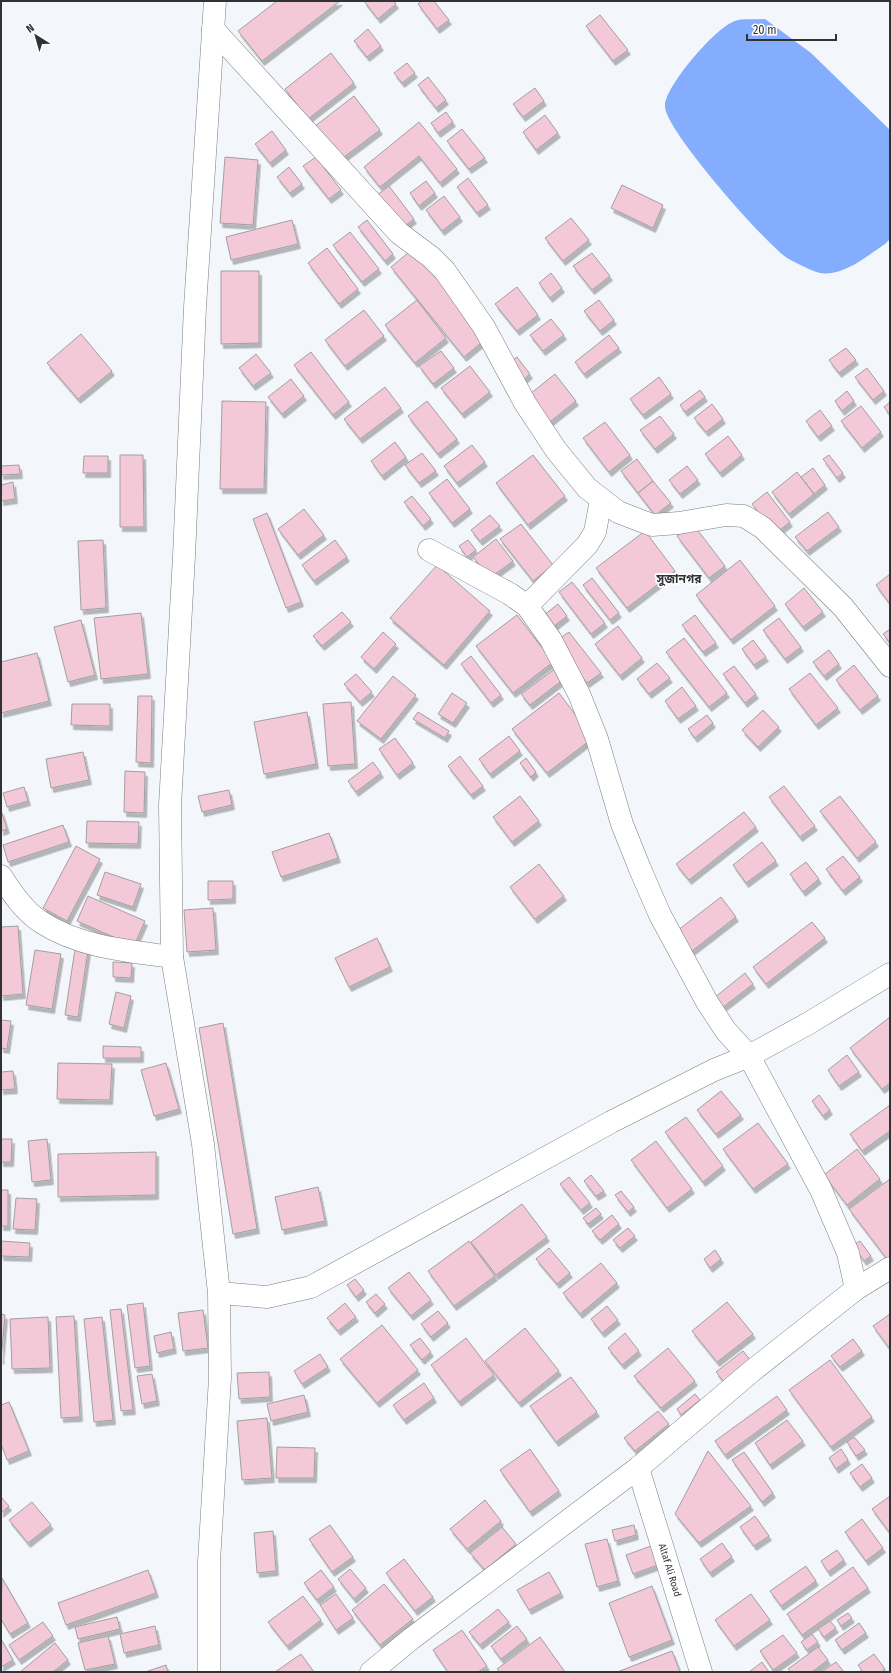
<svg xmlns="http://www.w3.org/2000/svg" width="891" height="1673" font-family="'Fira Sans Condensed','Noto Sans Bengali',sans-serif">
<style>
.water{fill:#84adfe}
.building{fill:#f3c9d8;stroke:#a49ea0;filter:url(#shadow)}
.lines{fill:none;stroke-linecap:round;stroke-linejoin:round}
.minor-casing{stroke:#7a7d81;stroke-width:23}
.tertiary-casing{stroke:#7a7d81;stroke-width:23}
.secondary-casing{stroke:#7a7d81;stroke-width:23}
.minor{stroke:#fff;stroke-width:22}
.tertiary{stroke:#fff;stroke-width:22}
.secondary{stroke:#fff;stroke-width:22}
.labels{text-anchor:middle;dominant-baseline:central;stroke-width:3.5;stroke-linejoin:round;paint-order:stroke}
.street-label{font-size:10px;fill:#313234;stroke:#fff}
.quarter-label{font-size:12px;font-weight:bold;fill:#313234;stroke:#fff}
</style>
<defs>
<filter id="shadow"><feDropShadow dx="2.5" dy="4.5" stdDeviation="0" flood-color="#0004"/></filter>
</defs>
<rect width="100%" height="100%" fill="#f3f6fb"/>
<path class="water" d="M765 19 811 53 890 130V239L885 244C867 256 843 277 820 273 812 271 794 262 787 258 765 243 664 129 665 106 665 86 716 27 735 21 743 18 756 20 765 19Z"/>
<path class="building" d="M277 1H340L262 61 238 31Z
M364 1H394L396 4 378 19Z
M422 1H434L449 20 437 29 418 4Z
M600 15 628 50 613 61 586 26Z
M368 29 381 46 367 57 354 41Z
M331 53 354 83 308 119 285 89Z
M407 63 415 73 402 83 394 73Z
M428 77 446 100 436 108 418 85Z
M535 88 544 101 523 117 513 104Z
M354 96 380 130 336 163 310 130Z
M446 112 453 122 438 133 431 123Z
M545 115 558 133 536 150 523 132Z
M419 122 457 169 440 183 419 156 380 187 364 167Z
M462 129 485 158 469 169 447 141Z
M272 131 286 150 270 163 255 144Z
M225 157 258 160 253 225 220 223Z
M316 157 341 190 329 199 303 166Z
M289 167 302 184 290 193 277 177Z
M468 178 488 205 477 213 457 187Z
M426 181 435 193 419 206 410 193Z
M622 185 663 205 653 228 611 208Z
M389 186 414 219 401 229 376 196Z
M444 196 460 217 442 231 426 210Z
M571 218 589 240 563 261 545 238Z
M292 220 298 244 231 260 226 237Z
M367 220 393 254 385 261 358 227Z
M350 232 379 269 362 282 333 245Z
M327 248 358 289 339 304 308 263Z
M414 248 487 338 464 357 391 267Z
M592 253 610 276 592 290 573 266Z
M221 271H259V343L221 344Z
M551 273 562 288 550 298 539 283Z
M517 287 538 315 517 331 495 304Z
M417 300 446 338 415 363 385 325Z
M599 300 614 320 600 331 584 311Z
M364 310 384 336 345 366 325 340Z
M551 319 564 335 543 351 530 335Z
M81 334 112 371 78 399 47 363Z
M609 335 619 348 584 374 575 362Z
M846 348 856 360 839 373 829 360Z
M441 351 454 368 433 384 419 366Z
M311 352 349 402 333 415 294 365Z
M256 354 271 373 253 386 239 368Z
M517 357 530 374 522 381 509 363Z
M470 366 490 392 462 414 441 388Z
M867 368 884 391 873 400 855 377Z
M555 374 576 401 546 425 525 398Z
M659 377 671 394 643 415 630 399Z
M291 379 304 396 282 414 268 397Z
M385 387 401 408 360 439 344 419Z
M700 390 705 397 685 412 680 405Z
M847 391 854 401 842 411 835 401Z
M222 401 266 402 264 489H220Z
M427 401 457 439 438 454 408 416Z
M890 402V415L884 407Z
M712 404 723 419 706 432 694 418Z
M861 406 881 432 862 448 841 421Z
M820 410 832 426 818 437 806 421Z
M660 416 674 434 655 449 640 430Z
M605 422 630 455 609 472 583 438Z
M728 436 742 455 720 473 705 454Z
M395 442 406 457 382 476 371 461Z
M472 445 485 462 457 483 444 466Z
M422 453 436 471 419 483 405 465Z
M120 455H143L144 527H120Z
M533 455 565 496 528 525 496 483Z
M829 455 843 473 837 478 823 459Z
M84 456H108V473H83Z
M637 459 653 481 638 493 621 471Z
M19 465 20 474 1 475V466Z
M687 466 698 480 680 494 669 480Z
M813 468 825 485 814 494 801 477Z
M797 472 814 494 789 514 772 492Z
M447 479 470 509 452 523 429 493Z
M653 481 671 503 655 515 638 493Z
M13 482 15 499 1 501V485Z
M767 492 790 522 775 534 752 504Z
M412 496 431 519 423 526 404 502Z
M304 509 324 535 298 555 278 529Z
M828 512 839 527 807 551 795 537Z
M267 513 301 602 286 608 253 519Z
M490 515 500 526 480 541 471 530Z
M521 524 553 565 533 581 500 539Z
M693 524 725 566 709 578 677 536Z
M645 531 675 571 627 608 596 568Z
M496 539 513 561 490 578 473 557Z
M103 540 106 608 81 610 78 541Z
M335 540 347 557 314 581 302 565Z
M468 540 476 550 467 557 459 546Z
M740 560 775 606 731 640 696 595Z
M437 565 490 611 444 665 390 618Z
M890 574V604L876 585Z
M592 578 619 613 610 620 583 585Z
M572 582 605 623 591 634 559 592Z
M804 588 823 612 803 627 785 604Z
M558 604 567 616 548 631 539 619Z
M342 612 351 622 322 646 313 636Z
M141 613 148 674 101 679 94 618Z
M517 615 553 662 513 693 476 646Z
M695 615 716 643 703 652 682 625Z
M779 618 801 647 785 659 763 630Z
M81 620 95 675 68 682 54 627Z
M618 626 642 658 620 676 595 644Z
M890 629V643L883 634Z
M383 632 396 644 374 669 361 657Z
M569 632 601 673 587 683 555 642Z
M684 638 727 693 709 707 666 652Z
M753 640 766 657 754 665 742 649Z
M829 650 839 664 824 676 813 662Z
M37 653 49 701 1 713V662Z
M471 656 501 695 491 703 461 664Z
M657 663 670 678 649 694 637 679Z
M854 665 878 696 860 710 836 680Z
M734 666 756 694 745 703 723 674Z
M556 668 564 679 530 705 521 694Z
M810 673 838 708 816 725 789 689Z
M356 674 372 692 360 702 344 684Z
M393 676 416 695 381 739 357 721Z
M682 687 696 706 678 719 665 701Z
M452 693 467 703 453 723 438 714Z
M559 693 593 738 547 773 512 729Z
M138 696H152L151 763 136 762Z
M351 702 355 764 328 766 323 704Z
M72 704H110V726L71 725Z
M763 710 779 727 758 747 742 730Z
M307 712 316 764 264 774 254 722Z
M418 712 449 731 445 738 413 719Z
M707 715 713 723 695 738 688 729Z
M509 736 520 751 490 774 479 759Z
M395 738 413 763 397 775 379 749Z
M83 752 89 780 51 788 46 759Z
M460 756 483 786 471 795 448 766Z
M526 758 536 772 531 777 520 763Z
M373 762 381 773 356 792 348 781Z
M125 771 145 772 144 813 124 812Z
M784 786 815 826 800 837 769 797Z
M24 787 28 801 7 807 3 793Z
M229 790 232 805 202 812 198 796Z
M520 796 539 821 512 842 493 817Z
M840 796 876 842 857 858 820 811Z
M1 810 7 829 1 831Z
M744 812 756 827 689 880 676 864Z
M87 821 139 822 138 844 86 843Z
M63 825 69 842 8 862 3 845Z
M329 833 338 858 281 877 272 852Z
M762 842 776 861 746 883 733 865Z
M76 846 100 859 67 921 43 908Z
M843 856 860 877 843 891 826 869Z
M806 862 819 879 803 892 790 874Z
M539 864 564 896 535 919 510 887Z
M105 872 141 884 133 907 97 895Z
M208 881H233V899L208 900Z
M88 896 145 921 134 946 77 921Z
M721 897 736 917 688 954 673 934Z
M213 908 216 950 187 952 184 910Z
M812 922 825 938 766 984 753 967Z
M18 926 23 994 1 996V927Z
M377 938 390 967 349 987 335 958Z
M75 949 88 950 78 1017 65 1015Z
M35 950 61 954 52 1009 26 1005Z
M113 962 132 963 131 978 113 977Z
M745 973 753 984 722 1008 714 998Z
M116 992 131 996 124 1028 109 1024Z
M890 1017V1083L882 1089 850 1048Z
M1 1020 11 1021 7 1049 1 1048Z
M223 1023 257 1229 233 1234 199 1028Z
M103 1046 141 1047V1058H103Z
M847 1055 859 1072 839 1086 828 1070Z
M58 1063 112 1064 110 1100 57 1099Z
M166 1063 179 1109 154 1116 141 1070Z
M13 1071 15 1089 1 1090V1072Z
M721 1091 741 1115 716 1134 697 1110Z
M819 1095 830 1110 823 1116 812 1101Z
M890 1105V1131L862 1151 850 1134Z
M686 1117 723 1166 703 1182 665 1132Z
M758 1123 788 1164 753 1189 723 1149Z
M1 1139H12L11 1162H1Z
M47 1139 51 1180 32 1182 28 1141Z
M656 1141 692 1189 667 1208 631 1160Z
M857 1149 880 1179 847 1205 824 1175Z
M156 1152V1195L58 1197V1154Z
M591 1175 604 1191 596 1196 584 1181Z
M569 1177 590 1203 581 1210 560 1184Z
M890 1179V1257L887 1259 849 1209Z
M318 1187 325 1221 282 1230 275 1197Z
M1 1190H8V1226H1Z
M621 1191 634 1207 628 1212 615 1195Z
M16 1198 37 1199 35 1230 13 1229Z
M522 1204 547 1237 496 1275 471 1242Z
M596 1208 601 1214 588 1224 583 1218Z
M612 1215 619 1224 600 1240 592 1231Z
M628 1228 635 1236 620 1248 613 1240Z
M1 1241 30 1243 29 1257 1 1256Z
M469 1241 495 1276 454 1306 428 1271Z
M860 1241 871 1256 864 1261 853 1245Z
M549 1248 570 1273 557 1284 536 1259Z
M715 1250 721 1259 710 1268 704 1259Z
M601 1263 617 1283 580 1314 563 1293Z
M409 1272 431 1300 411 1316 388 1288Z
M355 1279 364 1290 356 1297 347 1285Z
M376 1294 385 1304 375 1313 366 1302Z
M727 1302 753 1334 717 1362 692 1331Z
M143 1303 150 1366 135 1368 127 1305Z
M345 1303 356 1317 338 1331 327 1318Z
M607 1306 618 1320 602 1333 591 1319Z
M121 1309 133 1410 121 1411 110 1310Z
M203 1310 208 1348 183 1351 178 1313Z
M438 1311 448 1323 431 1337 421 1324Z
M1 1314 5 1315 1 1360Z
M890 1314V1349L873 1326Z
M74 1316 80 1417 61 1418 56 1317Z
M48 1317 50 1368 12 1369 10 1319Z
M102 1317 113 1420 94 1422 84 1319Z
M382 1325 418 1370 377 1403 340 1359Z
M525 1328 559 1371 519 1403 485 1361Z
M171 1332 174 1349 157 1353 154 1336Z
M625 1333 639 1351 622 1365 608 1348Z
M420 1338 431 1352 422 1360 410 1345Z
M466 1338 494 1375 459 1402 431 1365Z
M853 1339 862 1351 840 1367 831 1356Z
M668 1348 695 1381 661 1408 634 1376Z
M743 1351 751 1361 724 1382 716 1372Z
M320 1354 328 1367 302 1384 294 1371Z
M830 1360 872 1417 831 1447 789 1390Z
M269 1372 270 1397 239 1399 237 1373Z
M152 1374 157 1401 142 1404 137 1376Z
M571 1377 597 1412 556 1442 530 1406Z
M424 1383 434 1398 404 1420 393 1405Z
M695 1394 700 1400 681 1415 677 1409Z
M304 1395 308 1412 271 1421 267 1404Z
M777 1396 787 1410 725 1455 715 1441Z
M9 1402 29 1451 7 1460 1 1444V1405Z
M658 1411 669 1424 635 1451 624 1438Z
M267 1418 272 1478 242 1480 237 1421Z
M787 1420 803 1441 770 1465 755 1443Z
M854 1437 865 1450 856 1456 847 1442Z
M277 1447 315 1448 314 1478H276Z
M530 1449 559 1491 530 1512 500 1470Z
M841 1449 848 1460 836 1469 829 1458Z
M708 1451 751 1506 699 1543 675 1514Z
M744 1452 773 1493 762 1502 732 1460Z
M862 1464 872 1478 860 1487 850 1473Z
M890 1496V1533L872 1509Z
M1 1497 9 1506 1 1513Z
M485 1500 501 1521 467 1549 450 1529Z
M32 1502 51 1525 28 1543 9 1520Z
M755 1516 769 1536 754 1546 740 1527Z
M862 1519 883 1548 866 1561 845 1532Z
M330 1525 353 1557 332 1572 309 1539Z
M634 1525 636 1535 615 1541 612 1530Z
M502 1527 516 1544 485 1570 470 1553Z
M273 1531 276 1571 257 1573 254 1533Z
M607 1539 618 1581 597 1587 585 1544Z
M722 1543 732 1557 710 1573 700 1559Z
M651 1546 658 1565 633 1574 626 1555Z
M837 1550 844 1560 828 1572 821 1561Z
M404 1559 433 1597 415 1611 386 1573Z
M806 1566 816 1581 781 1606 770 1591Z
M853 1567 868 1588 802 1635 787 1614Z
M350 1569 366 1588 354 1599 338 1579Z
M148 1570 156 1593 66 1625 58 1603Z
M321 1570 334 1587 317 1600 304 1583Z
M549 1572 561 1593 529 1610 517 1590Z
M2 1578 28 1623 10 1634 1 1619Z
M384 1584 413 1619 380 1645 352 1610Z
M652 1586 672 1640 629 1657 609 1603Z
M336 1594 353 1618 336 1630 320 1605Z
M751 1594 770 1620 734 1646 715 1620Z
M303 1596 321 1620 287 1646 268 1622Z
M498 1609 509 1622 480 1645 469 1632Z
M848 1613 852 1618 841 1626 837 1620Z
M117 1617 120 1629 78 1639 75 1627Z
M830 1621 836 1628 824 1637 818 1629Z
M43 1622 53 1636 19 1660 9 1645Z
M859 1623 866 1633 842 1650 835 1640Z
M155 1626 159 1645 124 1653 120 1634Z
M517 1626 527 1639 501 1659 491 1646Z
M462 1630 487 1666 478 1672H448L433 1650Z
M812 1634 818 1642 807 1650 801 1642Z
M783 1635 797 1653 773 1670 760 1651Z
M108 1636 115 1664 85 1670 78 1643Z
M540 1637 565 1672H500L497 1669Z
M1 1639 13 1660 1 1667Z
M55 1643 68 1660 53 1672H20Z
M818 1647 828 1660 812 1672H791L788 1669Z
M672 1651 680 1672H617Z
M301 1654 314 1672H275Z
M874 1654 885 1669 881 1672H863L858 1665Z
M762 1662 769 1672H749Z
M836 1662 844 1672H821Z
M166 1665 168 1672H145Z"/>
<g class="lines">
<g class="minor-casing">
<path id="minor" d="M213 29 399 233 431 257 445 271 484 327 525 403 556 450 587 488 618 512 652 525 679 523 726 515 744 516 763 528 843 607 890 666
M429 550 510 594 527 606 551 640 579 694 597 739 622 824 640 869 660 915 707 1002 726 1031 749 1056
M527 606 587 545 595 532 601 500
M1 876C12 893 24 911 41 922 79 947 128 951 172 957
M856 1289 890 1268"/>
</g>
<g class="tertiary-casing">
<path id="tertiary" d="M219 1293 267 1297 311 1287 611 1122 714 1070 749 1056
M209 1672V1562L220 1378 219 1293 203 1144 172 957 170 805 184 556 195 307 215 1"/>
</g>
<g class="secondary-casing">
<g id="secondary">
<path id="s1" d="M638 1468 701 1672"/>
<path d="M371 1672 411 1639 638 1468 752 1371 856 1289 848 1253 821 1190 749 1056 809 1023 890 974"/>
</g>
</g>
<use href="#minor" class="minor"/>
<use href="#tertiary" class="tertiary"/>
<use href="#secondary" class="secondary"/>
</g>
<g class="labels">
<g class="street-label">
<text stroke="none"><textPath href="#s1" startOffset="107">Altaf Ali Road</textPath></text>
</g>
<g class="quarter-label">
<text x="679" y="579">সুজানগর</text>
</g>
</g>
<rect width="891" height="1673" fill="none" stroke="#313234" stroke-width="4"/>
<g transform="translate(36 36) rotate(323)" stroke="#ffffff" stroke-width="3" paint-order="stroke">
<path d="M0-3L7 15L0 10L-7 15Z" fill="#313234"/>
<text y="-6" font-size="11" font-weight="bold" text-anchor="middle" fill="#313234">N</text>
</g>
<path d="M747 34v6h89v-6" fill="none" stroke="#313234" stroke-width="2"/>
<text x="753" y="34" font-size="12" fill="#313234" stroke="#ffffff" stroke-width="3" paint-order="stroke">20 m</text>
</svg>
